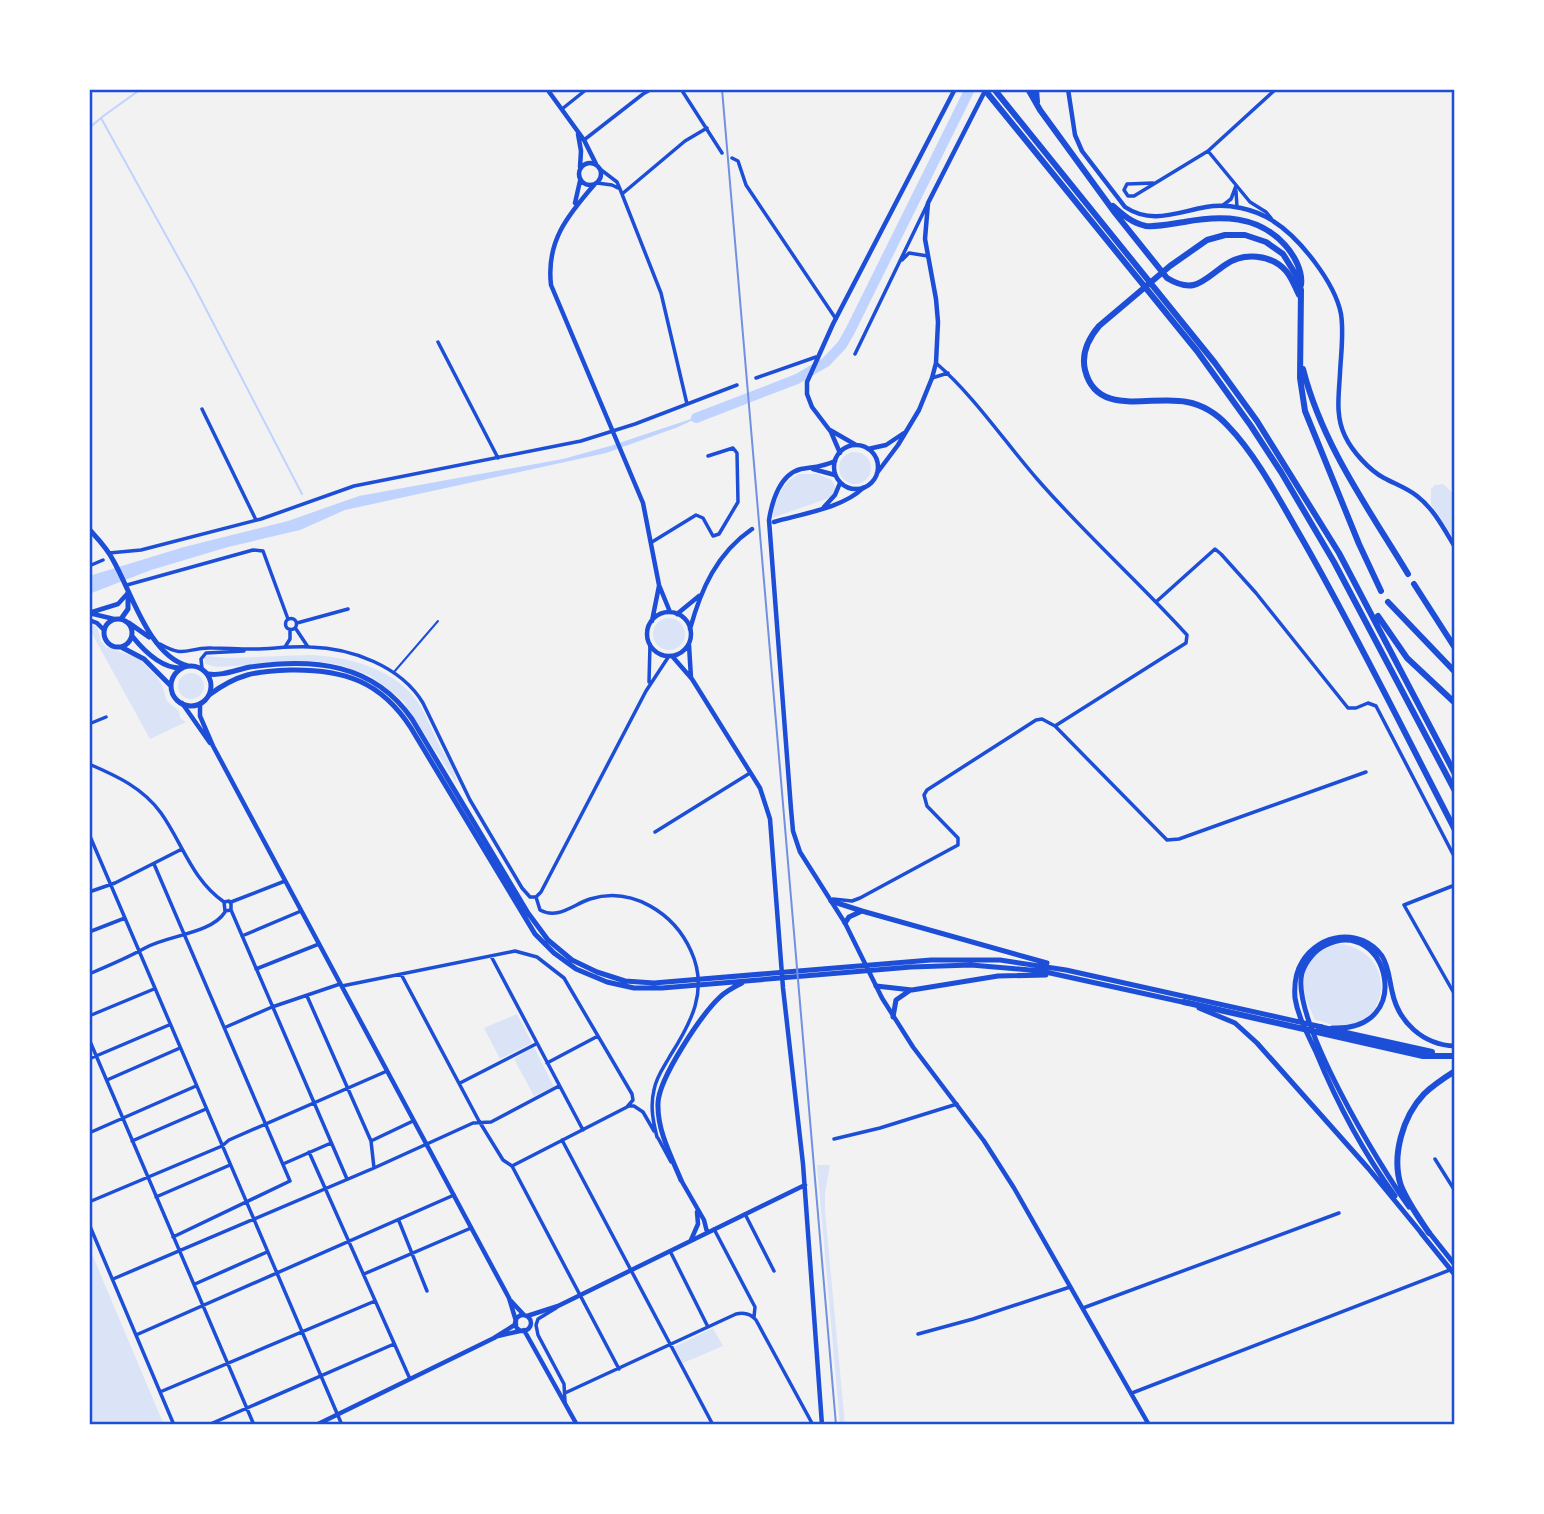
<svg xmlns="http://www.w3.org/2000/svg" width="1544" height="1514" font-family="Jost,sans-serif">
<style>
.green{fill:#dbe4f7}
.water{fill:#bfd3fe}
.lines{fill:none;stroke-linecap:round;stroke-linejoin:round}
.stream{stroke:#bfd3fe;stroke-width:2}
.river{stroke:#bfd3fe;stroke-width:10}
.service{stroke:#1d4ed8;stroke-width:2}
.minor{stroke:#1d4ed8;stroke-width:3.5}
.tertiary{stroke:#1d4ed8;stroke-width:4.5}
.secondary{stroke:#1d4ed8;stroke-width:4.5}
.primary{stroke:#1d4ed8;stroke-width:5}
.trunk{stroke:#1d4ed8;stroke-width:5}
.motorway{stroke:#1d4ed8;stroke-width:6}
.rail{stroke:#7290e2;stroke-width:2}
.neatline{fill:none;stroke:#1d4ed8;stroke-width:2.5}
</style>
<rect width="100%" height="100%" fill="#f2f2f2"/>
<path class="green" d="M839 468a16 16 0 1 1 32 0a16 16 0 1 1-32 0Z
M799 474H817L832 480 836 489 832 497 772 518C775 500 782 482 799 474Z
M1443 484 1455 495V540L1431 504V489L1435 485Z
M653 634a16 16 0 1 1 32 0a16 16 0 1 1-32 0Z
M89 622 97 627 101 641 106 647 138 658 157 677 162 685 167 701 179 711 180 718 186 722 150 739 91 632H89Z
M308 655C347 656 399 669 421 707 427 718 432 730 437 741 444 754 456 770 457 784L403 701 371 676 340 665 316 661 217 667 205 664 204 658 206 656 229 658Z
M178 686a13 13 0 1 1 26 0a13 13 0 1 1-26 0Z
M1342 944C1399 955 1389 1026 1342 1027 1334 1027 1324 1021 1315 1020 1312 1012 1307 1003 1305 995 1299 969 1316 945 1342 944Z
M517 1014 532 1043 500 1059 484 1028Z
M534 1047 554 1087 534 1096 514 1059Z
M817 1165H830L825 1193V1211L845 1425H840Z
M89 1247 164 1425H89Z
M713 1328 723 1346 683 1363 674 1347Z"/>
<path class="water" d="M706 414 678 427 606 453 345 510 300 530 228 547 151 570 89 594V576L184 547 288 521 359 496 563 459 610 446Z"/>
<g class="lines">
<path class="stream" d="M102 117 141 89
M89 128 101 118 194 286 302 494"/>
<path class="river" d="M696 418 797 379 826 362 842 345 850 331 970 89"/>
<path class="service" d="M394 672 438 621"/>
<path class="minor" d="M681 89 722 153
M562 109 587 89
M584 140 643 94 652 89
M1208 151 1250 202 1266 212 1271 218
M732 158 738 161 746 185 836 319
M600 169 617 182 620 189 661 293 687 404
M597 183 612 185 618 188
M1153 183 1127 184 1124 190 1128 196H1134L1208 151 1276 89
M1236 191 1237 207
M622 194 685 141 707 128
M1222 206 1231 199 1236 186
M902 260 909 253 928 256
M438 342 498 458
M855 354 927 205
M756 378 816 357
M932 378 948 373
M202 409 256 520
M652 542 696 515 703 518 713 536 719 534 738 502 737 453 733 448 708 456
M109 553 141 550 261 519 354 486 581 441 635 424 737 385
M89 566 103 560
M127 585 253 550 263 551 288 619
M1157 601 1215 549 1221 554 1256 593 1348 708H1356L1368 703 1376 706 1455 858
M285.5 624a5.5 5.5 0 1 1 11 0a5.5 5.5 0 1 1-11 0Z
M297 623 348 609
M296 629 308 647
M160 644C186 659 187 647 212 648 225 648 237 649 250 649 270 649 290 646 310 647 351 648 401 666 423 703L470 800 522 888 530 897H536
M285 647 290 639V630
M202 669 201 659 206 653 244 651
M649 682 650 644
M89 724 106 717
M1055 726 1167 840 1179 839 1366 772
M89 764C117 776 143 788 161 813 183 844 192 880 224 902
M655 832 750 773
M89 834 342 1425
M154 864 290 1181 173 1237
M1455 885 1404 905 1455 995
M89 892 115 883 182 849
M536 897 540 910C558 920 574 904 590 899 632 886 674 913 691 951 709 990 691 1023 670 1056 664 1067 656 1077 654 1090 650 1106 653 1121 657 1137
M536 897 541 892 646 691 669 656
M833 899 852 901 860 898 958 845V838L927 806 924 795 927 790 1036 720 1042 719 1055 726 1186 643 1187 635C1139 582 1085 534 1038 480 1004 441 975 397 936 363
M231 902 285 881
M231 910 225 911 224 902 229 901 231 904V910L347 1179
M89 932 125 918
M242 936 301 911
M491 956 583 1130
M256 969 319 944
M89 974C108 966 127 958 145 948 168 935 211 934 225 912
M401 974 479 1121 503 1160 512 1166 619 1369
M342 986 515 951 537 957 564 978 632 1094 633 1100 627 1107 512 1166
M307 996 371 1141 374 1168
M89 1016 154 989
M226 1027 272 1007 340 984
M89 1039 254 1425
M89 1059 169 1025
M547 1063 598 1036
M107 1080 180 1048
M460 1083 536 1044
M629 1106H634L643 1112 654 1131
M89 1133 196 1086
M658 1138 671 1162
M834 1139 880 1128 957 1104
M562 1140 713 1425
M132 1141 206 1109
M371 1141 413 1121
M309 1152 410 1379
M1435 1159 1455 1191
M283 1164 331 1143
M156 1197 230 1165
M89 1202 222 1146 229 1140 387 1071
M745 1214 774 1271
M399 1221 427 1291
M89 1224 174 1425
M714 1229 755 1307 754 1317
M670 1251 708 1327
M364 1274 471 1228
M113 1279 374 1168 473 1123 491 1122 559 1086
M195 1284 267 1252
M556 1308 538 1319 536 1325 538 1335 564 1384 565 1402
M1083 1308 1339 1213
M918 1334 973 1319 1070 1287
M136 1335 454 1195
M160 1392 375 1301
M565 1393 736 1314C744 1312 751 1314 756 1320L813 1425
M1132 1393 1455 1268
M208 1425 394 1344"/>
<path class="tertiary" d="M547 89 584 140 596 164
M1068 89 1075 135 1082 151 1125 207C1152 225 1177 212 1206 207 1228 203 1255 209 1273 221 1300 238 1335 283 1341 314 1344 333 1341 353 1340 373 1339 394 1335 416 1345 436 1352 451 1369 470 1384 478 1395 484 1407 488 1417 496 1434 509 1444 529 1455 547
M578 134 581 151 580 167
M579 174a11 11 0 1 1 22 0a11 11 0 1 1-22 0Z
M594 185C567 216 546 242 551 285L643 503 659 585 670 612
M575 203 580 181
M835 461C823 467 813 467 801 469 780 474 772 501 769 520L791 809 793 831 800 852 845 923 882 998 913 1047 984 1141 1014 1188 1149 1425
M813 469 835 475
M824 507 835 495 840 483
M774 522C801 514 843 508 863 488
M647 634a22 22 0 1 1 44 0a22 22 0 1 1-44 0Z
M89 613 118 604 128 593
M89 613 114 619
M677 614 699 596
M89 620 97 623 104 630
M652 621 659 586
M690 629C701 589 717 553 752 529
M689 645 691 678
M672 656 692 679 760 788 770 819 783 988 803 1164 822 1425
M182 703 210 743
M200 704V716L213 746 474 1233 509 1298 516 1321
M681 1180 704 1220 707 1232
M691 1240 698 1224 697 1212
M511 1301 524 1315
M515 1323a8 8 0 1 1 16 0a8 8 0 1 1-16 0Z
M527 1316 558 1306 805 1185
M524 1330 577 1425
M498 1336 520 1331
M316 1425 494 1338 516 1324"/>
<path class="secondary" d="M830 430 856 445
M834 467a22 22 0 1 1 44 0a22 22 0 1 1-44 0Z
M868 449 886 445 904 433
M840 453 831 432 812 407 807 394V382L833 324 955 89
M877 473 898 445 919 410 932 378 936 363 938 322 936 299 925 239 928 203 986 89"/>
<path class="primary" d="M89 529C98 539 107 548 113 560 132 593 149 656 188 666
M104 633a14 14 0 1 1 28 0a14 14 0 1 1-28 0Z
M121 619 128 609V593
M129 623 149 637
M132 636C144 651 162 669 182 668
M121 647 144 659 170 685
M171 686a20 20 0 1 1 40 0a20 20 0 1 1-40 0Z"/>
<path class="trunk" d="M208 674C223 676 235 670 250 667 314 658 373 663 412 719L528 913 548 940 572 960 597 972 625 981 654 983 931 960H1000L1066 970 1322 1027
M209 695C237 674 256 671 290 670 343 669 381 681 411 728L535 934 554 953 576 969 607 982 634 988H662L911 967 971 965 1041 971 1187 1003
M831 901 862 911 1047 963
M845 923 849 917 862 911
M876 986 912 990 998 976 1046 975
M1199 1008 1235 1023 1257 1043 1368 1168 1423 1235
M893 1017 896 1000 909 991
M1332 1028C1418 1032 1387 915 1326 945 1315 950 1306 961 1302 973 1290 1018 1380 1167 1409 1207
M681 1180C671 1156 657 1130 658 1103 659 1078 701 1015 720 997 726 991 734 987 742 983
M1395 1196C1363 1152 1337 1103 1316 1052 1308 1035 1298 1017 1295 998 1294 985 1295 973 1302 962 1319 933 1361 927 1382 956 1389 967 1389 979 1392 991 1398 1022 1423 1045 1455 1046
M1428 1231 1455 1265
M1421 1233 1455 1275"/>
<path class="motorway" d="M984 89 1197 351 1251 426 1281 472 1334 562 1455 791
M994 89 1215 363 1257 421 1339 553 1455 774
M1028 89 1040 110 1115 213 1167 278C1195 295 1203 280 1225 265 1243 252 1271 254 1286 271 1292 278 1295 287 1299 295
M1036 89 1037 102
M1113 206C1123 215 1132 223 1146 226 1158 227 1171 224 1184 222 1221 215 1258 215 1285 245 1294 255 1303 271 1301 285
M1303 369C1322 444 1368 508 1408 574
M1414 584 1455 648
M1381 591 1359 544 1305 411 1300 378 1301 290 1296 275 1283 254 1266 242 1245 235H1225L1207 240 1170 266 1099 326C1088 339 1081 353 1085 370 1097 419 1154 394 1187 402 1203 405 1217 414 1228 426 1257 456 1280 501 1301 537 1356 633 1404 732 1455 830
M1388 602 1455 672
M1378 616 1407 658 1455 703
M1184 1002 1423 1056H1455
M1319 1027 1432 1052
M1429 1233C1419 1218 1408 1203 1401 1186 1391 1156 1403 1116 1424 1094 1433 1085 1444 1078 1455 1071"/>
<path class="rail" d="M722 89 836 1425"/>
</g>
<rect width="1544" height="1514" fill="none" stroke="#ffffff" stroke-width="182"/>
<rect x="91" y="91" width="1362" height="1332" class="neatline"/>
</svg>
